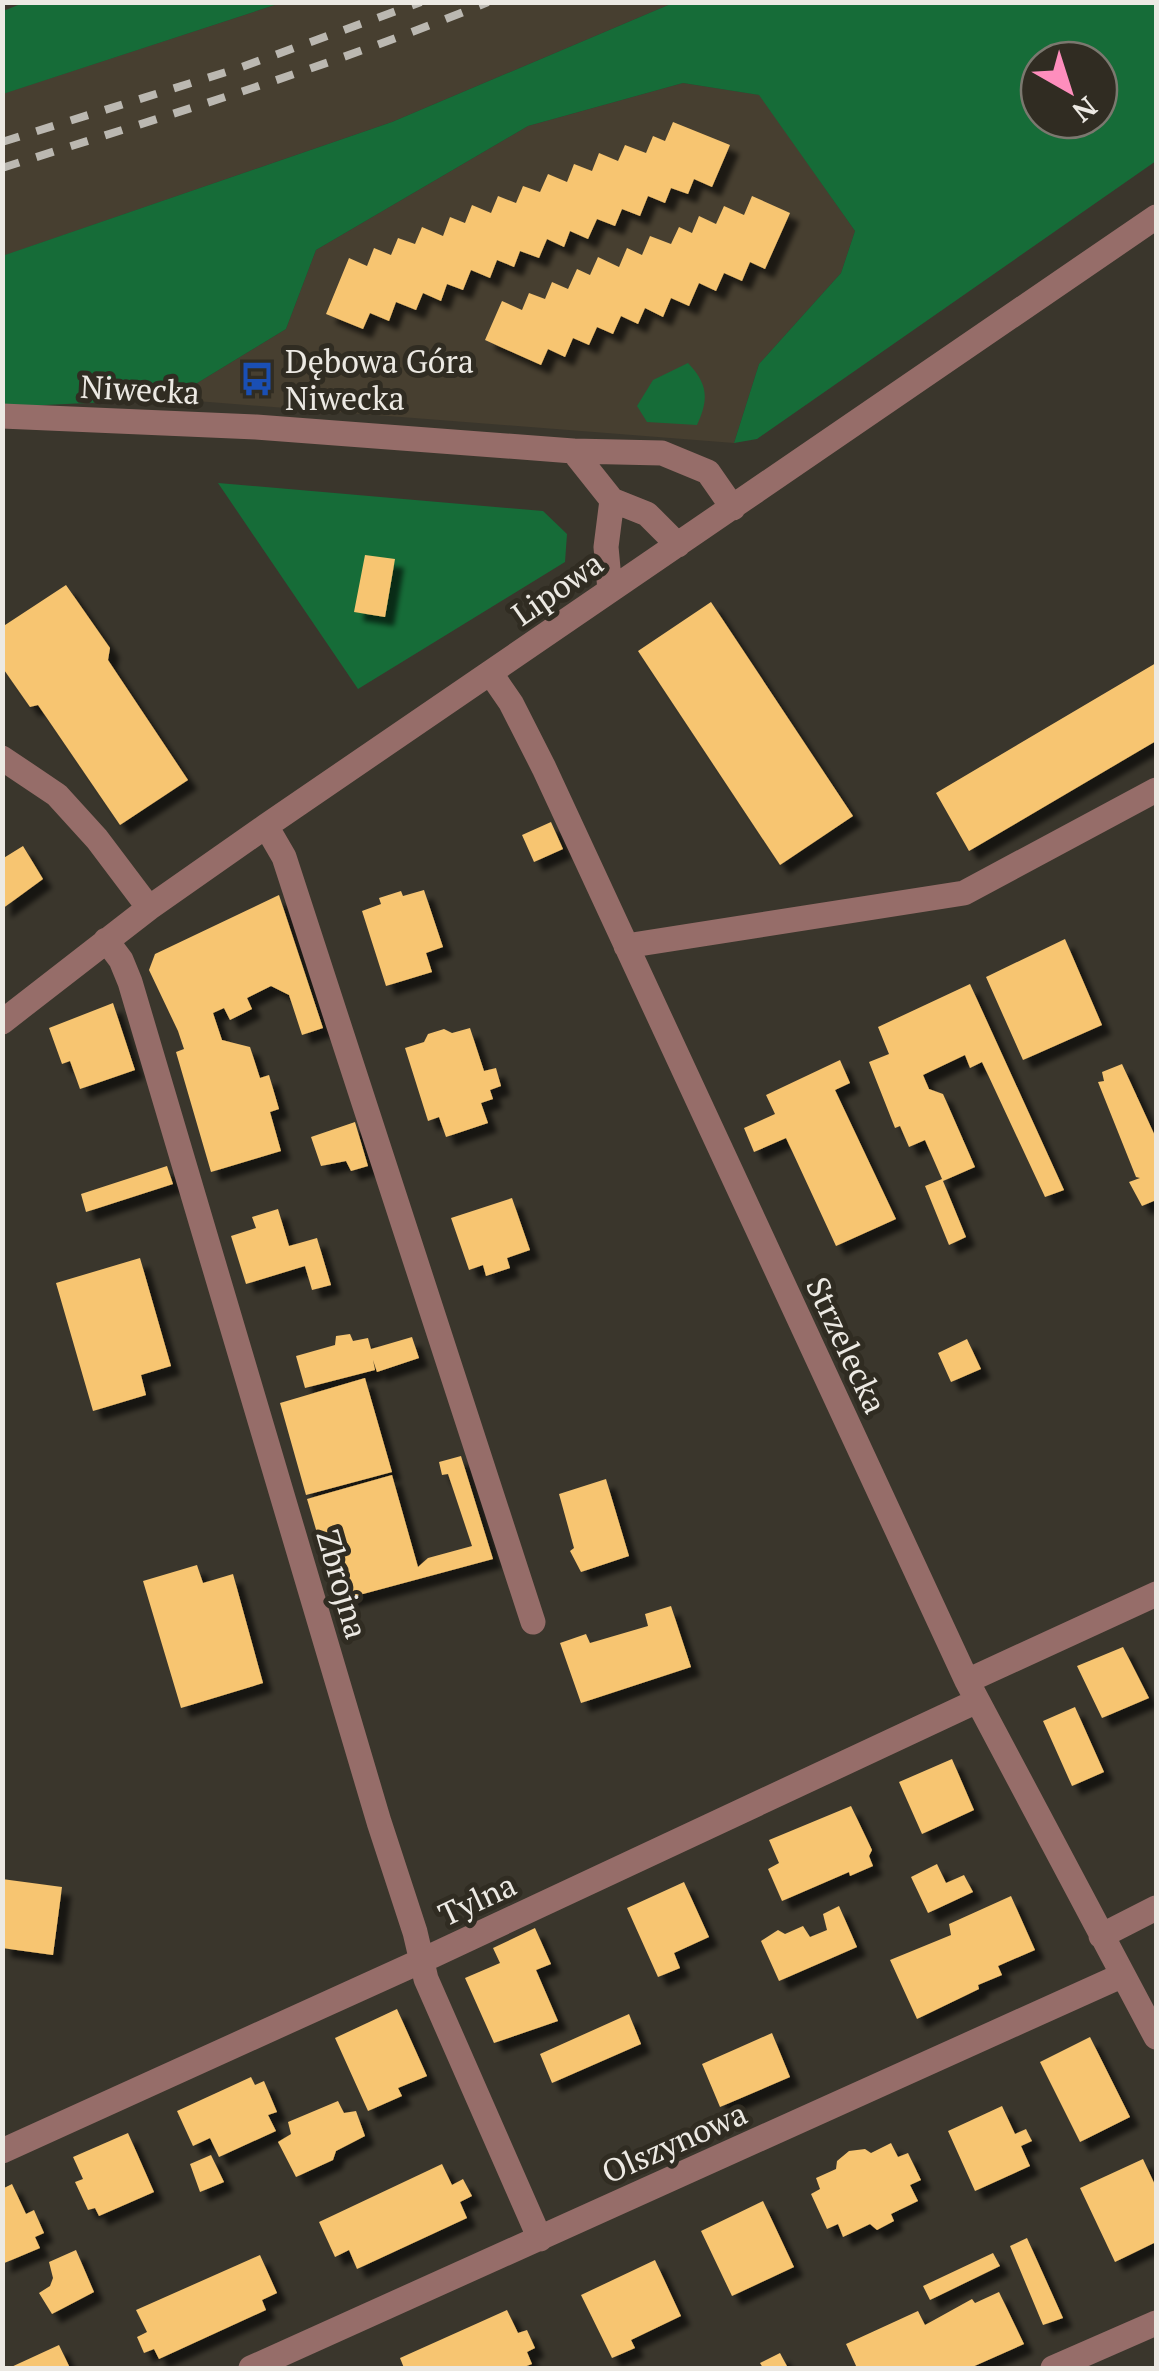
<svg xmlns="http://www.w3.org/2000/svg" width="1159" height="2371" font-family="'PT Serif',serif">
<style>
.built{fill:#473f30}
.green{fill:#166c38;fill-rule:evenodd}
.building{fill:#f7c571;filter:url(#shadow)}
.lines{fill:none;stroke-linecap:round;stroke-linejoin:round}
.minor{stroke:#966d69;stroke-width:25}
.rail{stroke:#bbb8b1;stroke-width:8;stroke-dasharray:18 18;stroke-linecap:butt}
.labels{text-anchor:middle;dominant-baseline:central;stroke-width:10;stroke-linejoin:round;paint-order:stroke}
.poi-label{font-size:32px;fill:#ece9e3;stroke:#302c22;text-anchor:start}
.street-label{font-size:32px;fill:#ece9e3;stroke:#302c22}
</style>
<defs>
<filter id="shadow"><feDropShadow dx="9" dy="9" stdDeviation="2.5" flood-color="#0009"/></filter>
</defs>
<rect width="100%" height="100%" fill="#3a362c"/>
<path class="built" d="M281 3H673L392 122 3 256 2 94Z
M683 83 760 95 855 231 841 273 759 364 734 443 171 399 286 329 316 250 528 126Z"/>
<path class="green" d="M23 3V2L281 3 3 94V11Z
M673 3H1156V161L757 439 734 443 759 364 841 273 855 231 759 95 683 83 528 126 316 250 286 329 171 399 3 407 2 256 392 122ZM1039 60H1099V120H1039Z
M688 363C708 384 709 399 697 425L647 422 637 406 653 380Z
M218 483 543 511 567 534 565 562 358 689Z"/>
<path class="building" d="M673 122 730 145 712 187 694 179 688 194 671 188 665 203 648 196 640 216 622 209 615 226 597 219 588 239 570 231 564 247 547 239 539 258 520 251 514 267 497 260 490 278 471 270 463 290 447 284 441 301 423 293 416 310 396 302 389 321 370 313 363 329 326 314 349 258 367 266 374 248 391 255 398 238 415 244 422 227 443 236 450 217 465 223 472 205 491 213 498 196 516 203 523 186 540 192 548 174 567 182 574 164 592 171 599 153 618 161 625 145 646 153 653 136 665 141Z
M752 196 790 213 765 269 750 262 742 281 724 273 716 291 699 283 689 306 671 298 663 317 645 308 638 324 621 316 613 334 597 327 589 345 573 338 565 357 548 349 541 365 485 340 502 301 522 310 529 293 545 299 552 282 568 289 577 269 590 275 598 257 619 267 627 248 642 255 650 236 671 244 679 227 692 233 699 216 716 224 724 206 744 215Z
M365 555 395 559 385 617 354 612Z
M66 585 110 648 108 660 188 780 120 825 38 705 30 707 2 667V627Z
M711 602 853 816 780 865 638 651Z
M1156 663V741L969 851 936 793Z
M551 822 563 849 534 862 522 835Z
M23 846 43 879 2 909V859Z
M424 890 443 947 426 953 432 972 386 986 362 911 381 904 379 898 401 891 403 896Z
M279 895 323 1028 302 1035 289 995 271 986 247 998 252 1009 230 1020 224 1008 213 1013 222 1040 250 1047 260 1078 269 1075 279 1109 270 1112 281 1151 211 1172 176 1052 184 1049 178 1031 149 970 155 954Z
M1065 939 1102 1025 1023 1060 986 977Z
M970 984 1064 1190 1045 1197 982 1062 970 1068 965 1055 923 1075 929 1089 943 1094 975 1167 943 1181 966 1237 949 1245 925 1186 942 1179 925 1140 909 1147 900 1126 895 1128 869 1062 889 1054 878 1027Z
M113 1003 135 1070 80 1089 70 1061 62 1064 49 1028Z
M470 1028 484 1071 496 1068 501 1086 490 1090 493 1099 481 1103 488 1123 446 1137 439 1117 428 1121 405 1048 424 1042 428 1034 444 1029 452 1033Z
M840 1060 850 1083 835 1090 896 1219 836 1246 786 1138 754 1152 744 1128 775 1114 766 1095Z
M1122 1064 1156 1138V1200L1142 1206 1129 1182 1140 1178 1136 1177 1098 1082 1104 1081 1102 1072Z
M355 1122 368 1166 351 1171 346 1161 321 1166 311 1137Z
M167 1166 173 1184 86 1212 81 1194Z
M512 1198 530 1250 507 1258 510 1268 486 1276 483 1265 469 1270 451 1218Z
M278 1209 289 1246 317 1238 331 1285 312 1290 305 1266 246 1284 231 1236 256 1228 252 1217Z
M140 1258 171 1366 141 1375 146 1395 93 1411 56 1283Z
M350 1334 353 1341 368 1338 371 1349 412 1337 419 1358 377 1372 373 1360 375 1370 305 1388 296 1356 335 1345 336 1336Z
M967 1339 981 1369 951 1382 938 1353Z
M365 1378 392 1472 306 1495 280 1403Z
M461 1456 493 1559 337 1601 307 1499 392 1475 418 1567 428 1558 472 1546 448 1474 442 1475 439 1462Z
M606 1479 629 1556 581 1572 570 1551 574 1548 559 1494Z
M197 1565 203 1583 233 1574 263 1683 181 1708 143 1581Z
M671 1606 691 1667 581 1703 560 1643 586 1634 590 1643 648 1626 645 1614Z
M1123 1647 1149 1698 1102 1718 1077 1666Z
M1075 1707 1104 1772 1072 1786 1043 1721Z
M952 1759 974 1810 922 1834 899 1782Z
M851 1806 872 1850 869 1856 873 1866 850 1876 849 1872 782 1901 768 1869 779 1863 769 1840Z
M937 1864 946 1883 964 1875 973 1892 928 1913 911 1877Z
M2 1879 62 1887 53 1955 2 1948Z
M684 1882 709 1937 674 1953 680 1968 658 1977 627 1908Z
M1011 1896 1035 1950 998 1966 1002 1975 978 1985 979 1989 917 2019 890 1960 951 1935 949 1924Z
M839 1906 857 1947 779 1981 761 1941 778 1930 785 1934 803 1926 810 1937 827 1930 823 1914Z
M535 1928 551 1964 536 1970 558 2021 494 2043 465 1978 500 1963 493 1948Z
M397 2009 427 2076 398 2088 402 2096 368 2111 335 2038Z
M629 2014 641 2044 552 2083 540 2054Z
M772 2033 790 2077 720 2107 702 2064Z
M1090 2037 1130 2117 1080 2142 1040 2062Z
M251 2077 255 2085 264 2081 277 2112 268 2115 276 2131 219 2157 210 2138 193 2146 177 2111Z
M338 2101 344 2113 356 2111 365 2136 336 2151 333 2160 296 2177 278 2142 291 2134 288 2122Z
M1002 2106 1015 2134 1026 2129 1032 2141 1021 2146 1030 2166 975 2191 948 2131Z
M128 2133 154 2192 99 2216 95 2208 88 2210 75 2182 83 2179 73 2157Z
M891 2143 898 2157 908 2153 921 2180 910 2185 918 2201 891 2214 894 2221 877 2230 870 2224 843 2237 838 2224 827 2229 811 2194 820 2189 816 2178 836 2169 837 2161 849 2151 865 2149 871 2153Z
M211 2155 224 2182 200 2192 190 2164Z
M1143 2159 1156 2187V2242L1115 2262 1080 2188Z
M442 2164 452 2185 463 2179 472 2196 460 2202 467 2218 357 2269 349 2250 335 2257 319 2222Z
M12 2184 26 2214 34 2210 44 2233 35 2237 40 2248 2 2264V2189Z
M763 2201 794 2267 732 2296 701 2231Z
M1027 2238 1063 2318 1043 2325 1010 2246Z
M76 2250 94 2292 52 2314 39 2293 50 2286 53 2278 49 2262Z
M993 2253 1000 2266 930 2300 923 2286Z
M260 2255 277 2293 262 2300 266 2310 159 2359 154 2349 144 2353 137 2337 147 2332 136 2310Z
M655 2260 681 2316 631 2340 635 2348 612 2358 581 2295Z
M999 2292 1024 2344 970 2368H857L846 2344 918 2311 925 2325 972 2299 975 2303Z
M507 2310 518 2333 527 2330 535 2348 527 2352 532 2364 521 2368H404L400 2358Z
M59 2345 70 2368H9Z
M780 2353 788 2368H763L760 2363Z"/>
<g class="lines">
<path class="minor" d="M2 416 256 427 573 451 662 453 708 472 733 508
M573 451 612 500 647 514 678 545
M610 590 606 547 612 500
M491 674 511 703 544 768 967 1681 1156 2037
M2 758 57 795 97 839 149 908
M266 826 284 857 533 1622
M106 940 121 960 130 982 379 1822 415 1932 426 1979 540 2239
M626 946 964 893 1156 790
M2 1022 149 908 266 826 1156 217
M967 1681 1156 1594
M1101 1936 1156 1908
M2 2151 421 1961 977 1701
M251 2368 1123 1975
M1053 2368 1156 2323"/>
<path class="rail" d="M2 142 239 68 421 2
M2 168C165 116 330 67 488 2"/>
</g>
<defs>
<g id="bus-bare" transform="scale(2.7)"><path d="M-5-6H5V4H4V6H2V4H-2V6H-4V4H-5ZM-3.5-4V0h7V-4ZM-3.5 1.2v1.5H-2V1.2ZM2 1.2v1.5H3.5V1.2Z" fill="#1a4fb4" stroke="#302c22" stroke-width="2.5" paint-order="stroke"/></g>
</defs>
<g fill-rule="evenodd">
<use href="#bus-bare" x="257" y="379"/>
</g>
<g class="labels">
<g class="poi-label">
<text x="285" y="361">Dębowa Góra<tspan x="285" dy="37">Niwecka</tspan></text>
</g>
<g class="street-label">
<text transform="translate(140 389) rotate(3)">Niwecka</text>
<text transform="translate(557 588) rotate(-35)">Lipowa</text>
<text transform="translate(847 1345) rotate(65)">Strzelecka</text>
<text transform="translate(343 1584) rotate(74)">Zbrojna</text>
<text transform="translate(477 1899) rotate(-25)">Tylna</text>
<text transform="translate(674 2142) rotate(-24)">Olszynowa</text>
</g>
</g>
<rect width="1159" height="2371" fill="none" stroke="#ece9e3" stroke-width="10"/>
<g transform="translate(1069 90) rotate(141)"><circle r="48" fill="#302c22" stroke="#7b786f" stroke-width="2.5"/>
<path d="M0-8L18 38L0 25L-18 38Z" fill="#fe8ebd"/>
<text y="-15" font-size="28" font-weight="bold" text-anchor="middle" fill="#ece9e3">N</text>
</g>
</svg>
